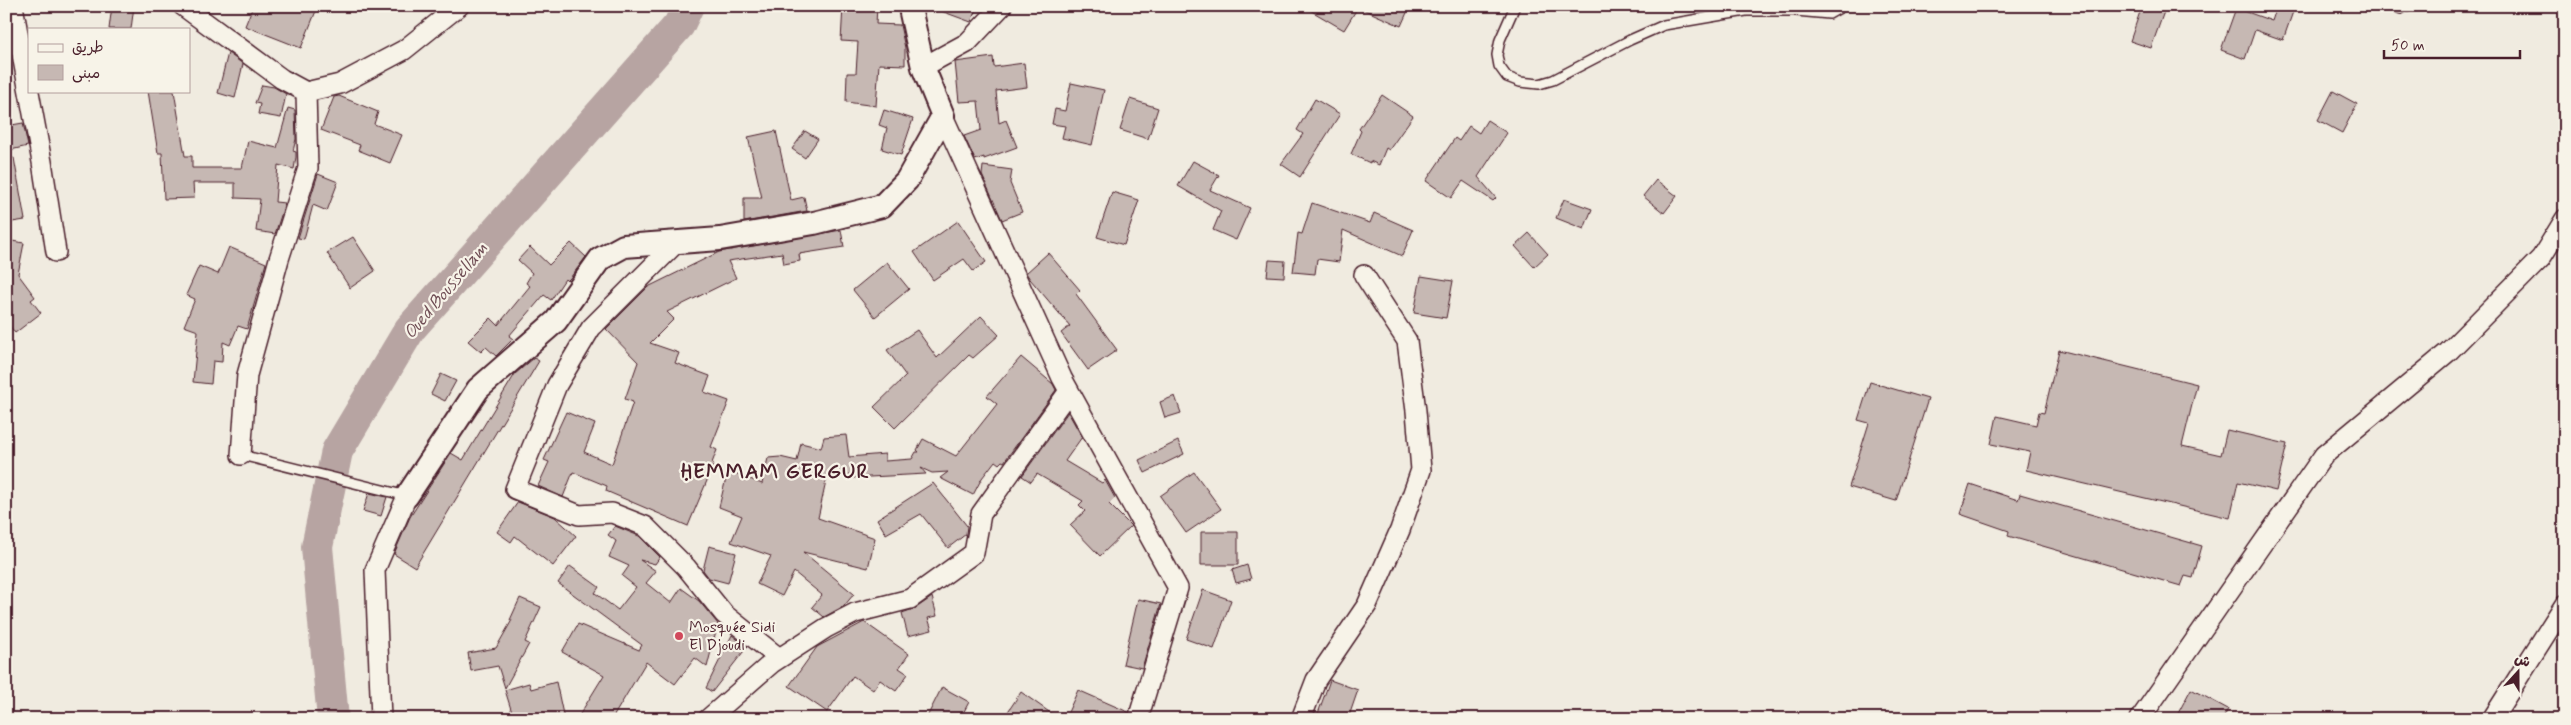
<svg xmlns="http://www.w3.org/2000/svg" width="2571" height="725" font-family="Mynerve,'Playpen Sans Arabic',sans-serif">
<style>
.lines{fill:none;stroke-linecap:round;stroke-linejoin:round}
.river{stroke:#b7a4a2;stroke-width:32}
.building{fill:#c6b8b3;stroke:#4a1f2b}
.service-casing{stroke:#4a1f2b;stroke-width:12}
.minor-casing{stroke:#4a1f2b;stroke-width:22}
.tertiary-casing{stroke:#4a1f2b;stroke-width:26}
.service{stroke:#f7f3e8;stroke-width:9}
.minor{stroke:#f7f3e8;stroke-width:19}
.tertiary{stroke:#f7f3e8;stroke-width:22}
.poi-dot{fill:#d1495b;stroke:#f7f3e8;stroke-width:2}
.labels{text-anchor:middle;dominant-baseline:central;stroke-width:4.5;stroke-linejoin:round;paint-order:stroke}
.poi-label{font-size:16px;fill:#4a1f2b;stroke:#f7f3e8;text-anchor:start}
.water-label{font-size:18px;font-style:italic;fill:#704e55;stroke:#f7f3e8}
.district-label{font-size:21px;font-weight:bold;letter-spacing:1px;fill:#4a1f2b;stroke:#f7f3e8}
</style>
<rect width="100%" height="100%" fill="#f0ebe0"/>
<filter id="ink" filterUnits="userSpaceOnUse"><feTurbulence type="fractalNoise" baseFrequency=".02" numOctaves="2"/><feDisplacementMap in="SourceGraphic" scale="10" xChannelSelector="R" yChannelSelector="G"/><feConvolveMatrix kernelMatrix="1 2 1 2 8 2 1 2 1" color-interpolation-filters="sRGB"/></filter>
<g filter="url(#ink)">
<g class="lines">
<path class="river" d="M333 719 317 547 337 451 410 329 679 25 688 6"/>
</g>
<path class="building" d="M112 6H134L131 29H109Z
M253 6H318L301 48 245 26Z
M843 6H877L876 24 900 25 905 48V65L879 64 876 106 846 102 847 73H856L858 42 841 41Z
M933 6H977L971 22 933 8Z
M1303 6H1410L1401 26 1358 7 1344 30Z
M2142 6H2166L2151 48 2130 41Z
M2277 6H2295L2283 40 2255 30 2245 59 2221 50 2236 8 2272 21Z
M228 53 243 64 235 98 218 93Z
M993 57 994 67 1024 63 1027 87 996 91 999 123 1006 120 1017 147 984 159V157L975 160 964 136 981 130 978 101 959 102 955 62Z
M1071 83 1104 90 1092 145 1062 138 1065 126 1052 124 1055 109 1065 111Z
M262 85 274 87 286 94 281 118 258 114 260 104 255 103Z
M148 91H174L185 156H192V168H242L248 141 277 148 288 108 295 110 296 139 293 151 296 152V157L294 169 278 165 275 202 285 203 275 234 256 231 260 199 235 198V183H193L194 198 164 199 162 153H158Z
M2333 91 2357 104 2342 133 2318 120Z
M1382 95 1413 116 1389 150 1386 148 1379 165 1370 161V163L1351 154 1361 131 1359 129Z
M339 96 378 112 374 124 402 135 390 163 358 150 360 145 321 130 334 97Z
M1130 99 1158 108 1148 139 1120 130Z
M1315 99 1340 114 1300 177 1281 164 1303 134 1297 130Z
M884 110 913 119 901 155 882 149 887 128 879 125Z
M1487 120 1507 133 1478 177 1496 198 1493 201 1463 181 1451 198 1426 181 1455 138 1459 141 1469 126 1479 133Z
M23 123 28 146 6 151V126Z
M776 131 791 200 804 197 807 211 744 222V198H762L748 137Z
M805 131 818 139 805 158 792 149Z
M6 158H14L25 220 6 223Z
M1193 161 1219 175 1210 190 1250 208 1236 240 1213 230 1221 211 1178 186Z
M983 166 1012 170 1010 183 1022 212 1002 220 982 175Z
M318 174 338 182 327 211 313 205 304 239 298 238Z
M1656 180 1677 196 1664 213 1643 196Z
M1112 192 1139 200 1124 245 1097 237Z
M1564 199 1592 209 1584 229 1556 218Z
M1312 203 1370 223 1374 213 1413 230 1402 256 1343 230 1339 262 1317 259 1315 274 1293 272 1298 233 1302 234Z
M958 221 986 262 973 271 964 259 933 280 914 252Z
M841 230 844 247 799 254 800 261 784 264 782 253 728 261 736 278 667 312 674 319 650 343 679 353 675 363 710 376 704 392 729 401 711 447 717 450 712 463 714 464 688 526 606 491 607 486 573 472 563 497 538 486 549 462 544 460 566 412 595 424 584 452 612 464 633 402 625 399 638 362 606 329 648 287 719 252Z
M1529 233 1548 254 1534 267 1515 246Z
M353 237 375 271 350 288 327 253Z
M6 240 24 243 18 274 35 297 31 300 41 313 15 333 6 321Z
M571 243 586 257 570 278 567 281 565 279 551 300 544 295 509 336 513 339 496 356 486 347 481 352 468 341 491 318 498 325 530 286 526 283 532 273 518 260 530 247 549 265Z
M229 247 266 263 247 329 238 326 230 345 223 342 222 362 213 361 211 384 193 382 198 331 184 326 195 299 186 295 199 266 218 274Z
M1048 253 1080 290 1076 294 1117 350 1088 370 1061 333 1070 326 1030 279 1026 273Z
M1269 260 1285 261 1284 277 1267 276Z
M887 262 909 289 875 317 853 290Z
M1421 276 1453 281 1446 318 1414 313Z
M981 316 999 335 973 358 969 355 895 428 874 407 906 376 887 350 917 330 937 358Z
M2059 350 2197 384 2182 446 2221 455 2227 430 2287 444 2276 491 2238 482 2230 518 2026 470 2030 452 1991 444 1997 416 2036 425 2039 412 2044 413Z
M1021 357 1053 384 1056 390 1004 462 1002 461 999 464 995 461 982 478 973 495 940 478 948 472 932 473 921 468 926 474 851 478V474L827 477 818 518 875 538 868 568 803 552 854 594 844 606 824 617 812 607 822 595 794 572 782 596 757 584 771 556 731 542 742 516 719 507 728 470 762 484 768 458 780 457 797 461 801 443 821 448 824 437 846 435 849 457 885 454V461L912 459 916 452H919L917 450 923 439 956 456 997 404 987 396Z
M534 358 539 361 415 567 394 554 410 517 451 453 463 460 515 374Z
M441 374 456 381 445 401 431 394Z
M1870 382 1928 399 1896 501 1849 487 1869 423 1858 420Z
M1175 396 1181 413 1165 418 1160 402Z
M1068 412 1082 437 1065 461 1102 483 1105 480 1115 498 1109 504 1131 526 1100 556 1070 525 1085 511 1079 505 1083 501 1037 474 1031 482 1022 476Z
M1178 441 1184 454 1145 473 1139 460Z
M1194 472 1221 509 1186 533 1160 496Z
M933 483 967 526 966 534 948 548 921 514 886 534 877 519Z
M1970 484 2018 500 2020 494 2202 546 2193 578 2185 576 2181 586 2008 536 2009 531 1960 514Z
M369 493 387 497 381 516 363 511Z
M518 502 555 517 576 536 553 566 515 536 511 542 497 532Z
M615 526 639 536 660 557 655 564 640 560 656 571 646 583 671 603 681 588 699 601 718 624 707 667 695 658 675 684 646 662 612 719H577L604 675 562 652 578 624 639 650 642 645 558 583 570 566 599 587 595 593 618 610 636 587 622 576 629 566 609 557 616 541 608 535Z
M1201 532H1238V565H1201Z
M709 546 736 553 728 583 709 578 703 570Z
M1247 565 1251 579 1236 583 1232 570Z
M1203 590 1231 600 1214 649 1186 639Z
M932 597 937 616 928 618 932 630 908 636 902 613 916 608Z
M520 598 541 607 525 642 529 644 505 688 498 666 471 671 468 653 496 648 512 620H510Z
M1138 599 1161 604 1142 668 1123 664Z
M864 622 909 654 899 668 908 674 896 691 880 680 873 690 853 676 827 712 789 686 817 647Z
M732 635 747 647 712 692 706 688Z
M1330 680 1358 690 1348 719H1316Z
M556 682 564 719H514L505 690 529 683 531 689Z
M942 687 969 702 960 719H926Z
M2191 689 2228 709 2223 719H2175Z
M1078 690 1128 712 1127 719H1065Z
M1021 692 1059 719H1003Z"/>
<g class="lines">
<g class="service-casing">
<path id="service" d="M1515 6 1500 40 1497 55 1499 66 1507 77 1520 82 1539 84 1553 80 1630 40 1664 25 1746 11H1796L1829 14 1843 6
M2393 6 2401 9 2407 6
M241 455 407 496"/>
</g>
<g class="minor-casing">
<path id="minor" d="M13 6 42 162 56 252
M183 6 282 79 306 92 340 84 404 50 459 6
M923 67 967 43 1002 6
M943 116 1062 378 1178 588 1138 719
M676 243 591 328 557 385 515 489 579 515 612 513 645 526 686 567 724 614 779 658
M241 455 247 375 279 259 308 168 306 92
M381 719 375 570 407 496
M708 719 772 663 826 628 855 613 910 599 974 553 981 514 1069 391
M1301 719 1316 680 1367 605 1400 530 1421 470 1416 411 1407 341 1364 275
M2140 719 2324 455 2448 352 2541 258 2565 219
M2492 719 2565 604"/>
</g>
<g class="tertiary-casing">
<path id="tertiary" d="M407 496 478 389 556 321 600 259 624 246 720 239 814 223 882 206 907 180 943 116 923 67 911 13 913 6"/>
</g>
<use href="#service" class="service"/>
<use href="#minor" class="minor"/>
<use href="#tertiary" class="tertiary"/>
</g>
</g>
<circle class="poi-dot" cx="679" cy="636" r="5"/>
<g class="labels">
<g class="poi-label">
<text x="689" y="627">Mosquée Sidi<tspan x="689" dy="18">El Djoudi</tspan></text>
</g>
<g class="water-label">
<text transform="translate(446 291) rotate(-50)">Oued Boussellam</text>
</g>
<g class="district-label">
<text x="775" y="472">ḤEMMAM GERGUR</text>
</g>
</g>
<rect width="2571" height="725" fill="none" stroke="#f7f3e8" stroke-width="25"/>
<rect x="12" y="12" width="2546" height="700" fill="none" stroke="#4a1f2b" stroke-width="2" filter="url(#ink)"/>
<rect x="28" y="28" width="162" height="65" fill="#f7f3e8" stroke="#b29e9c"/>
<rect x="38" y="44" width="25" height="8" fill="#f7f3e8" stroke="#b29e9c"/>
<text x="72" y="52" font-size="15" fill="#4a1f2b">طريق</text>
<rect x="38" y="65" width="25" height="15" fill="#c6b8b3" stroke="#b29e9c"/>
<text x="72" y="78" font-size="15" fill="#4a1f2b">مبنى</text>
<g transform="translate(2518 672) rotate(21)" stroke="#f7f3e8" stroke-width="4" paint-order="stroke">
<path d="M0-4L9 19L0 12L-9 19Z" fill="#4a1f2b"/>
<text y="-8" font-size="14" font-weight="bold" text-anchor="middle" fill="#4a1f2b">ش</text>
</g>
<path d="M2384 50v8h136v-8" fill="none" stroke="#4a1f2b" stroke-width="2.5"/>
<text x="2391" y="50" font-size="15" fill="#4a1f2b" stroke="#f7f3e8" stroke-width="4" paint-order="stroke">50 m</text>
</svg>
